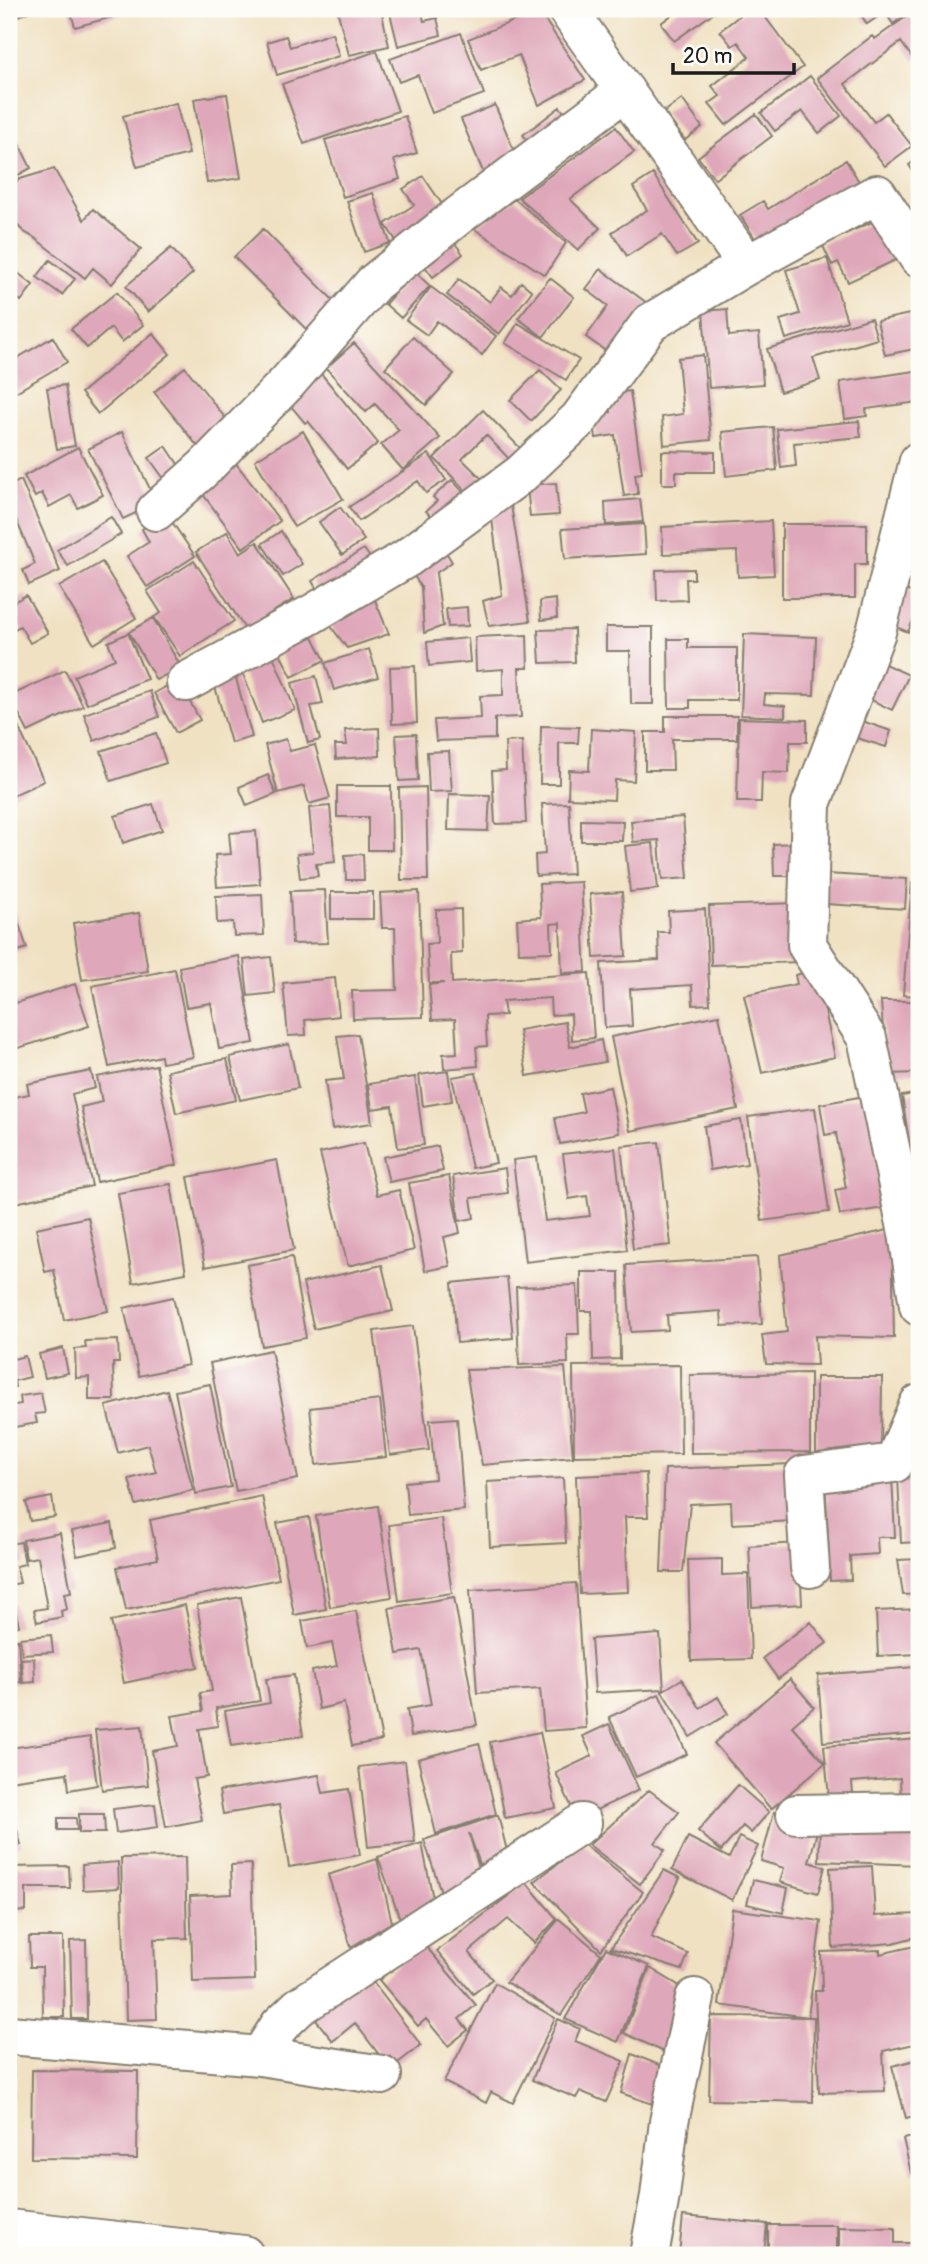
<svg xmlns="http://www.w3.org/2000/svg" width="928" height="2264" font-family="Pangolin,sans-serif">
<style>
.building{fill:#dfa7ba}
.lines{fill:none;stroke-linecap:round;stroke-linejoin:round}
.minor-casing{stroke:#867e6f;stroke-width:42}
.minor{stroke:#fff;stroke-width:38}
</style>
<rect width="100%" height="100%" fill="#fdfcf7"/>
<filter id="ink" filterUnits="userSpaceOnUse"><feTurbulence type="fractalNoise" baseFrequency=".0143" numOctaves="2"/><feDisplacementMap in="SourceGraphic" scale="14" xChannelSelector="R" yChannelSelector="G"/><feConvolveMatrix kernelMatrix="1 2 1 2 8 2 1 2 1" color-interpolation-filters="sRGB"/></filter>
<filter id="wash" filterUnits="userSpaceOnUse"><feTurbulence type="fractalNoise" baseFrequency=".00686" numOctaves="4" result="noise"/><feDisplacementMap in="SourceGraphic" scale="28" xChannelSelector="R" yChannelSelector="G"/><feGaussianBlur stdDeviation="1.57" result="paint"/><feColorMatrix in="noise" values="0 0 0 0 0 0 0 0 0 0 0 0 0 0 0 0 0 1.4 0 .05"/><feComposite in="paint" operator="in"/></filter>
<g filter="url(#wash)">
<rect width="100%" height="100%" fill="#f0e1c2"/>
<g id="blocks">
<path class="building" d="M10 9H35L14 18Z
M70 9H121L123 14 75 27Z
M355 9H381L389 46 349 55 338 13Z
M389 9H421L424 21 437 18 441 35 398 46Z
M680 9H719L674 41 661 23Z
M748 9H759L803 67 726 125 709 104 720 96 712 86 749 57 738 42 732 46 720 31Z
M857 9H914L893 24 885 12 867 24Z
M539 11 585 80 539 105 519 55 481 70 468 39Z
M910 14 919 26V56L914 60 901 42 845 84 874 122 886 113 912 146 885 166 817 78 872 36 875 39Z
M332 33 339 56 277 75 267 42 286 36 290 47Z
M461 33 484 94 432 113 418 75 399 82 390 59Z
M377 51 398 111 304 144 282 84Z
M810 76 841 116 819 133 802 111 775 131 761 113Z
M227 94 241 178 207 183 194 99Z
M682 99 702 127 685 140 664 112Z
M176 103 189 154 137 167 123 116Z
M495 105 520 165 486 179 461 119Z
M560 107 570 120 534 149 523 135Z
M756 114 772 136 715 179 698 157Z
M405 116 417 153 394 160 400 179 343 197 325 140Z
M9 123 31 168 9 180Z
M616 127 634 152 570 199 600 228 578 250 519 198Z
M919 158V180L909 165Z
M846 160 861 185 761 248 740 215 763 201 768 209Z
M54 169 84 220 93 209 141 249 112 284 93 268 85 278 35 238 24 232 9 217V187L20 179Z
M653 174 698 244 677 256 662 234 627 256 612 232 647 210 633 187Z
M423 176 446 210 397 242 385 224 414 205 403 189Z
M373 193 390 243 364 252 347 201Z
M515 199 566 243 545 275 473 228Z
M879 219 898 259 848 282 838 262 832 265 822 244Z
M263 229 335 302 307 330 234 257Z
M454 242 463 254 433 277 424 265Z
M171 248 193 273 148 312 126 286Z
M827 258 847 321 786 339 780 320 800 314 786 270Z
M50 260 75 279 62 295 37 277Z
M9 266 33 285 21 301 9 291Z
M601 269 651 306 614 357 586 337 608 306 586 289Z
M414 271 430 286 401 318 385 304Z
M550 278 574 297 543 337 518 318Z
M459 279 490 302 501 287 512 295 521 282 532 291 499 334 447 295Z
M431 287 496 336 482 355 437 321 427 335 406 320Z
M117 292 143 325 122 342 111 328 87 348 71 329Z
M727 309 729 336 759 333 763 384 709 388 703 311Z
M919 312V348L885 355 877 321Z
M871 318 877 339 813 358 820 380 780 392 767 349Z
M518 323 579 360 566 380 505 343Z
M153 333 170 354 98 414 81 393Z
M53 337 67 362 9 396V363Z
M413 337 454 374 426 405 385 368Z
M354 343 440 438 403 470 381 445 399 430 375 404 366 412 326 368Z
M703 355 711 440 664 445 662 417 683 414 678 358Z
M185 367 234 429 203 453 154 392Z
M540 370 561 390 531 421 510 400Z
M319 371 378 443 347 469 308 421 305 423 285 399Z
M915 371 919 402 866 409 867 416 845 419 840 382Z
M65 385 75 446 57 449 47 388Z
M630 391 642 473 635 474 638 494 624 496 615 435 596 438 593 414 611 412 608 394Z
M483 410 528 456 517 467 486 435 462 459 491 488 477 502 434 458Z
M859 421 861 437 794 443 796 466 781 468 777 429Z
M773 427 777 470 726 476 722 432Z
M303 431 343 499 294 527 255 460Z
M122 432 157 503 123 519 88 449Z
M166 446 186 476 170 487 149 458Z
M78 447 103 495 78 508 71 495 49 507 42 493 35 497 24 476Z
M662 451 715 452V472H676V484H662Z
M429 454 446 480 426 493 418 481 359 521 349 507Z
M232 458 280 521 243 548 196 485Z
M21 480 60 571 29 585 23 570 35 564 13 512 9 514V486Z
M452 480 472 501 442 528 426 511 437 501 433 497Z
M556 483 559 515 530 517 527 485Z
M509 493 530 621 489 626 483 601 502 595 491 511Z
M640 499 643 522 606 525 605 502Z
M340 507 364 540 342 555 319 522Z
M166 513 195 556 147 587 127 556 149 542 142 529Z
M111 517 121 534 68 566 57 550Z
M771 521 774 575 738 577 737 551 663 554 662 527Z
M644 524 646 554 565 559 562 529Z
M782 524H867V564H855V598H782Z
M281 531 302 564 283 576 262 544Z
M227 532 240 553 257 542 294 599 245 629 196 552Z
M441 544 452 562 436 573 443 626 424 633 421 587 407 565Z
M364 549 377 568 319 593 312 581Z
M194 561 234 621 180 656 154 617 161 613 147 591Z
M102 562 136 618 94 644 59 587Z
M694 569V579H686L687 600 657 601 656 570Z
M370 588 389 634 347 648 324 617Z
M906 590 919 596V620L914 618 908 632 891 625Z
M26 595 48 633 30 643 20 626 9 632V605Z
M556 599 557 618 541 620 540 601Z
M467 607 468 626 448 627 446 609Z
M153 618 181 667 156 680 129 632Z
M308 627 325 660 292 677 275 644Z
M606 627H653V704H631L630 651H606Z
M574 629 575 662 540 663 538 630Z
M128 633 147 679 87 704 74 676 115 659 108 642Z
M744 634 816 637 814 695 765 694 764 704 785 706V717L741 715Z
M527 635 528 668H519L521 717 495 718V739L436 741 434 720 481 718 480 696 503 695V669L476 671 475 637Z
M468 638 470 662 429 666 427 642Z
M668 639H688V648H737V700H690V708H669Z
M369 649 378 677 334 690 325 663Z
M272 653 295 710 262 723 240 666Z
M878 661 909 675 892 710 861 695Z
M415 666 417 723 392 724 390 667Z
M65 670 83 706 28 732 10 696Z
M234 671 252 737 231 743 212 676Z
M316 676 323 704 311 706 320 740 308 743 292 683Z
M178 680 200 720 176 733 154 693Z
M150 691 159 717 94 741 84 714Z
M13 716 44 781 9 797V718Z
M665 716H737V739H672L673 770H645V732H665Z
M739 718 807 720V742H790L789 773 762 772 761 802H737Z
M853 718 891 731 886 747 847 735Z
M541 726 579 727 578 743H559V784H540Z
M379 728 380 756 336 759 335 745H347L345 730Z
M591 729 636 732 634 781 615 780 614 800 568 798 569 770 589 771Z
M156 733 166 763 111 781 101 751Z
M416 734 418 780 399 781 396 735Z
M286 739 290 751 315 745 330 798 309 804 304 786 278 793 265 745Z
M522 741 526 823 495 824 492 771 506 770 505 742Z
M449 751 452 791 429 792 427 752Z
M268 775 276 794 247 806 239 787Z
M337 786H391L392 850H368V817H337Z
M426 787 428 880H401L399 788Z
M449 794 490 795 488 831 448 830Z
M569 803 573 874 536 876 535 855 545 854 542 804Z
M153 804 162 830 123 843 115 816Z
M330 806 335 862 316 864 318 876 300 878 297 854 313 852 309 808Z
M683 817 688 878 662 880 659 840 633 842 631 821Z
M581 820 623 821 622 841H581Z
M256 831 260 884 217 887 215 855 231 854 229 833Z
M653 843 658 889 630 892 625 846Z
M800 843 801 876H774L773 844Z
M363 854 364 880H346L345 855Z
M827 874 907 879 905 909 826 904Z
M581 882 586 972 562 973 560 923 551 924 552 952 519 953 517 919 541 917 539 884Z
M912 882H919V996L903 995Z
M325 890 328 943 292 944 290 891Z
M419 891 423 1017 353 1019 352 991 397 990 395 928H382L380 893Z
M331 892H373V919H331Z
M622 892 626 956 594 958 590 894Z
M262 894 264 935 234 936 233 922 217 923 216 896Z
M9 895 27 948 9 954Z
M798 903 800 962 711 965 709 906Z
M461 909 462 953 451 954 452 983 589 973 594 1038 572 1040 571 1014 551 1015 550 998 503 1001 505 1015 485 1016 487 1046 476 1047 478 1066 444 1069 443 1054 457 1053 455 1019 432 1020 429 985 444 983H429L427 944 437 943 436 910Z
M705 909 710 1004 693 1005 692 985 630 989 632 1026 605 1028 601 963 659 960 658 932H669L668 911Z
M139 913 148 971 82 980 73 923Z
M239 956 254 1043 219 1049 211 1003 186 1007 179 967Z
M271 957 275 993 248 996 244 960Z
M175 969 193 1057 162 1063 161 1056 109 1067 92 986Z
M816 970 835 1057 762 1073 744 995 797 984 795 975Z
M335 978 339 1016 305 1020 306 1035 288 1036 283 983Z
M75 984 89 1026 9 1051V1005Z
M881 1001H919V1073L886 1074Z
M719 1015 738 1109 630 1131 611 1037Z
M565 1022 570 1047 601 1040 605 1062 527 1076 519 1030Z
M358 1034 372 1123 332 1129 325 1081 344 1079 337 1036Z
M289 1044 298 1088 240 1100 230 1057Z
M227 1059 236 1100 176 1113 167 1071Z
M156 1065 177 1165 97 1182 81 1107 102 1102 97 1077Z
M91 1071 95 1088 72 1094 92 1186 15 1203 9 1174V1098L29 1094 27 1084Z
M448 1071 452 1101 423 1106 419 1075Z
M476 1073 496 1163 472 1168 452 1077Z
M415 1077 424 1145 398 1148 392 1106 372 1109 368 1084Z
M610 1087 619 1133 560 1144 555 1118 584 1112 580 1093Z
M919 1093V1166L913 1167 902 1096Z
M870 1095 890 1207 840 1215 835 1190 846 1188 836 1133 825 1135 820 1104Z
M815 1108 829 1212 762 1221 748 1117Z
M741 1120 747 1164 710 1170 704 1126Z
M659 1142 671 1245 633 1249 621 1146Z
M364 1143 377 1195 399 1190 414 1250 348 1266 320 1153Z
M438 1146 443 1171 389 1182 383 1157Z
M615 1148 627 1250 525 1262 513 1160 537 1157 545 1221 590 1216 587 1196 569 1199 563 1154Z
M277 1160 294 1250 205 1267 188 1177Z
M505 1168 508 1193 471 1198 474 1218 459 1221 453 1176Z
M449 1176 460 1233 444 1237 450 1266 425 1271 409 1183Z
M171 1184 186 1273 133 1283 118 1193Z
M88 1217 108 1311 64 1320 54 1270 45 1272 36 1228Z
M892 1229 894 1338 815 1336 817 1365 766 1364 762 1335 787 1332 780 1255Z
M292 1257 306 1338 262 1346 247 1265Z
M757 1257 762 1324 722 1326 721 1311 667 1315 668 1330 631 1332 626 1265Z
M382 1265 393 1311 314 1329 303 1283Z
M581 1272H619L620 1359 593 1360 592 1311H581Z
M507 1277 513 1338 457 1343 452 1283Z
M577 1285 579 1334H567L568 1363 519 1365 516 1287Z
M173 1297 188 1365 139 1376 124 1308Z
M413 1326 429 1450 390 1455 374 1331Z
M118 1340 119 1363H113L114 1400H89V1377L76 1378 75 1349 86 1348 85 1341Z
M63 1348 68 1373 45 1378 39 1354Z
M271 1350 298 1479 236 1491 210 1363Z
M25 1356 30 1377 14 1381 15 1387 9 1388V1360Z
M680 1365 681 1454 574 1456 573 1366Z
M565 1367 573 1457 482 1465 466 1370Z
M810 1373V1452L691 1453 690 1375Z
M816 1377H882L881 1455H816Z
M210 1384 231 1487 196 1494 175 1391Z
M167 1390 193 1490 136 1505 129 1479 156 1472 148 1445 118 1453 106 1406Z
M41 1393 45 1413 35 1414 37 1423 9 1428V1406L21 1404 20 1396Z
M380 1400 386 1457 316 1465 310 1408Z
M457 1418 464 1510 408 1515 405 1482 435 1479 430 1420Z
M792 1464 795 1521 732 1524 731 1502 690 1504 683 1572H661L665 1469Z
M646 1473 648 1517H625L628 1592 580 1594 576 1476Z
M919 1474V1542L901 1543 898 1476Z
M892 1476 895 1537H877L878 1554 850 1556 851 1580 830 1581 825 1478Z
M563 1478 566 1543 490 1547 487 1482Z
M262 1496 279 1579 126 1610 117 1567 158 1559 150 1520Z
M52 1497 55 1517 30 1521 26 1502Z
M378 1506 392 1597 330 1607 316 1516Z
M309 1517 326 1609 294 1615 277 1523Z
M441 1518 452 1593 399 1601 389 1525Z
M112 1523 116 1548 77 1556 72 1531Z
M60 1533 71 1592 64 1593 67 1609 61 1611 62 1617 37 1622 34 1610 47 1608 38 1557 26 1559 23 1540Z
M21 1542 25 1564 16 1566 20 1583 9 1585V1544Z
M799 1543 802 1604 752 1607 749 1546Z
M722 1559V1575L748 1574 751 1659 691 1661 688 1560Z
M919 1559V1594L903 1595 898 1560Z
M576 1583 586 1728 544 1731 540 1689 477 1693 470 1590Z
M241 1597 260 1701 216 1708 218 1726 199 1729 207 1777 194 1779 202 1820 166 1827 152 1751 178 1746 172 1716 203 1711 200 1693 212 1691 197 1605Z
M454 1597 477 1725 411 1736 407 1709 431 1705 421 1650 397 1654 389 1608Z
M14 1604 19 1626 9 1628V1605Z
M185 1605 198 1667 124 1683 111 1621Z
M919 1609V1654L878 1656 876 1611Z
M356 1611 382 1740 352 1746 344 1703 319 1709 312 1671 337 1666 332 1643 307 1648 302 1621Z
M811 1622 827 1643 778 1679 763 1658Z
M660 1634 664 1689 595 1693 591 1639Z
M51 1635 53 1652 22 1654 20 1638Z
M9 1640H18L21 1682 9 1683Z
M34 1658 35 1682 23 1683 21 1659Z
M915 1667 919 1734 823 1742 818 1675Z
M294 1675 303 1736 231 1746 225 1711 270 1703 266 1679Z
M682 1679 700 1708 718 1697 728 1714 690 1737 662 1691Z
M790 1679 814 1707 792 1726 825 1763 771 1809 714 1743Z
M659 1694 687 1754 636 1777 609 1717Z
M609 1724 639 1790 577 1819 556 1773 592 1756 583 1736Z
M142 1726 148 1785 102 1790 95 1730Z
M540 1732 556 1808 505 1818 490 1742Z
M90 1737 97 1785 69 1790 67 1773 9 1781V1748Z
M919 1739V1801L901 1802 900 1778 852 1782 854 1806 830 1808 824 1746Z
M479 1743 496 1814 436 1834 418 1759Z
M405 1761 415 1842 368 1847 359 1767Z
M319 1775 323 1793 349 1789 360 1855 289 1867 279 1805 223 1814 219 1791Z
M738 1785 769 1812 751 1833 743 1826 721 1851 698 1831Z
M649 1790 679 1812 655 1843 665 1850 640 1884 589 1845Z
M9 1799 21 1845 9 1848Z
M155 1804 158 1827 116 1833 113 1809Z
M774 1812 819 1824 809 1862 825 1867 818 1893 780 1882 784 1868 761 1861Z
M79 1814H104L105 1833H79Z
M498 1815 509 1859 486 1881 469 1833 483 1882 445 1904 424 1840Z
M919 1817V1865L819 1861 820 1820Z
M58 1818H76L77 1830H58Z
M688 1837 729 1858 739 1837 758 1846 732 1900 672 1870Z
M422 1843 433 1899 400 1919 378 1857Z
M583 1844 643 1892 601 1950 534 1882Z
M185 1857 187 1938 154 1939 157 2019 126 2020 121 1858Z
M377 1859 392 1922 351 1947 328 1875Z
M118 1862 119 1888 83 1890 82 1865Z
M251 1864 255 1980 193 1982 190 1896 232 1894 231 1865Z
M69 1866 70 1888H26V1911L9 1912V1867Z
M872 1866 875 1916 919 1914V1936L893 1943 833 1948 830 1868Z
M664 1870 680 1878 651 1937 688 1954 682 1970 611 1948Z
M753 1880 788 1888 783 1913 747 1904Z
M526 1882 557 1919 534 1943 508 1919 469 1952 492 1979 473 1994 437 1951Z
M732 1909 821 1921 808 2017 719 2005Z
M559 1919 601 1954 561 2015 506 1982Z
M29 1937H63L64 2017H43L42 1967H30Z
M86 1940 87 2019H72L70 1941Z
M423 1943 476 2005 459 2019 468 2030 448 2046 426 2019 418 2026 379 1980Z
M919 1945V2043L883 2051 885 2091 819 2093 815 1991H822L821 1952 880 1950V1954Z
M606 1948 649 1966 618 2042 565 2019Z
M650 1968 678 1985 664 2052 624 2033Z
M365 1972 421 2045 390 2069 355 2023 333 2041 311 2014Z
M495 1983 555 2018 513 2103 491 2092 486 2103 444 2082Z
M711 2016 814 2017 813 2102 709 2100Z
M558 2019 580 2029 575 2041 624 2061 606 2102 580 2091 576 2098 532 2080Z
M632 2054 672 2070 658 2106 621 2093Z
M919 2059V2115L906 2118 892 2066Z
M9 2060H14V2097H9Z
M32 2070 138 2071 137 2159 31 2158Z
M919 2136V2172L911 2173 903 2139Z
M683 2216 767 2224 764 2255H679Z
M768 2225H837V2255H768Z
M839 2227 895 2228V2243H919V2255H839Z"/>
</g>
</g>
<g filter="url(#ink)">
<use href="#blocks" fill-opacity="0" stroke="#867e6f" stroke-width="2"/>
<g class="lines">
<g class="minor-casing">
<path id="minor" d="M567 9 747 265
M919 461 876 632 811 804 807 945 867 1038 908 1233 919 1306
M156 511 204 468 287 383 374 283 458 216 625 91
M186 682 312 614 407 558 521 474 579 419 650 323 747 265 877 194 919 258
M810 1568 804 1475 894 1463 919 1404
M796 1814 919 1812
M9 2035 260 2056 382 2075
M260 2056 280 2025 299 2007 582 1823
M9 2229 244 2255
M649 2255 660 2196 669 2122 695 1998"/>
</g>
<use href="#minor" class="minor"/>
</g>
</g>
<rect width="928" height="2264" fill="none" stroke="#fdfcf7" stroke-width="35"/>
<path d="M673 63v10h121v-10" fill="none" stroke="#1c1c1c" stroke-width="3.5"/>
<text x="683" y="63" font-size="21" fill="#1c1c1c" stroke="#fdfcf7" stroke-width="5" paint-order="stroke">20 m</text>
</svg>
